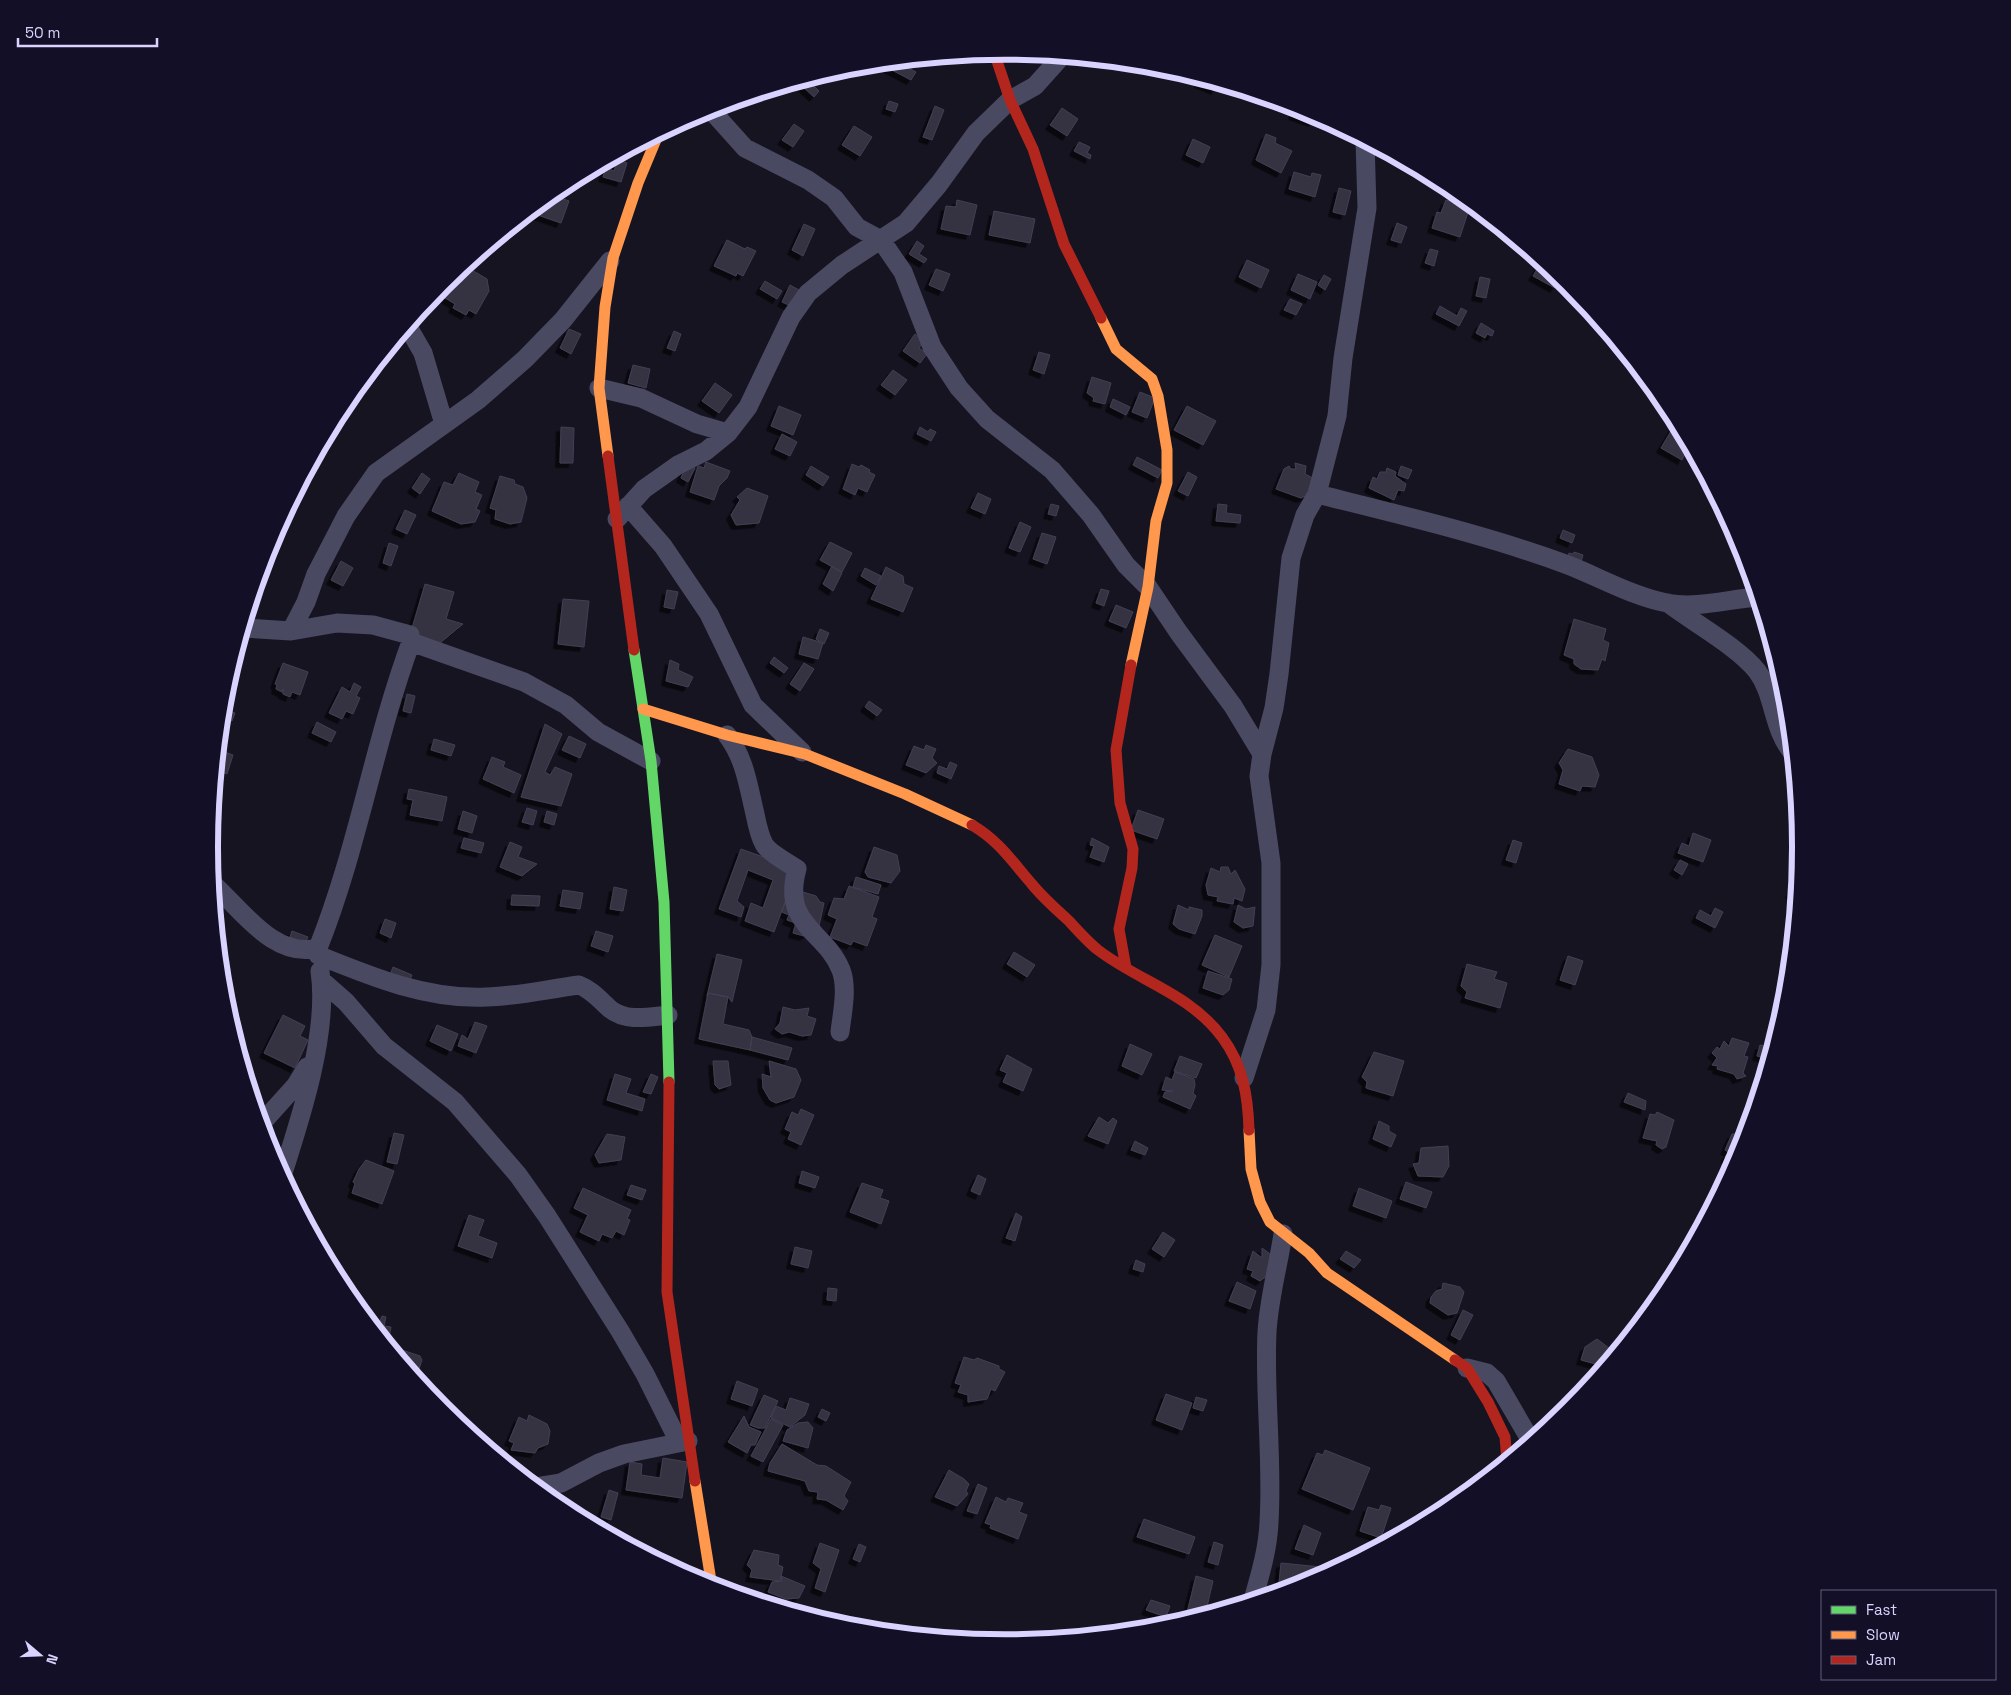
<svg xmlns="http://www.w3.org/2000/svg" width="2011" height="1695" font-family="'Space Grotesk',sans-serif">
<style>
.building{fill:#343243;stroke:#433f54;filter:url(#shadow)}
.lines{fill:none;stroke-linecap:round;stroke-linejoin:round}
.street{stroke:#4a4962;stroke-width:19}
.fast{stroke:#63d668;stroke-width:11}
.slow{stroke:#ff974d;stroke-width:11}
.jam{stroke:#b3261e;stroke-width:11}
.rim{fill:none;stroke:#d9d4ff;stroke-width:6}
</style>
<defs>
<filter id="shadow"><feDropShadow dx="-4.5" dy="4.5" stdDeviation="0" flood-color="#0009"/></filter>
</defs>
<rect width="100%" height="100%" fill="#161421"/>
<path class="building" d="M897 62 916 72 911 80 888 68 891 63Z
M1197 77 1218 84 1216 90 1199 83 1200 79Z
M808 80 819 91 814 97 802 86Z
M889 101 898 104 895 112 886 109Z
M935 106 944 110 932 140 923 137Z
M1295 107 1316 115 1313 122 1293 115Z
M1062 108 1078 119 1067 136 1050 125Z
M794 124 804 131 793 147 782 140Z
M854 126 872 137 860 156 842 145Z
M1266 134 1276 138 1275 143 1292 151 1281 173 1256 160Z
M1193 139 1210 147 1203 163 1186 155Z
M1079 142 1090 147 1087 153 1091 155 1090 159 1074 151Z
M618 160 627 163 621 182 603 177 606 168 614 171Z
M1294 172 1311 177 1312 173 1321 175 1315 197 1289 189Z
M1339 188 1351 191 1345 215 1333 212Z
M552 195 569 201 561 223 532 213Z
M1451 195 1463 199 1461 206 1469 209 1460 237 1432 228 1437 212 1441 213 1446 200 1449 201Z
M957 200 977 205 970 235 941 229 946 206 956 207Z
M994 211 1035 219 1030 243 989 235Z
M1397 223 1407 227 1401 243 1391 240Z
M804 224 815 229 803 256 792 250Z
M727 240 745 249 747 247 756 251 743 276 737 273 736 276 714 266Z
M917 241 924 246 919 254 927 259 924 263 909 254Z
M1430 249 1438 251 1434 266 1425 263Z
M1247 260 1269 270 1261 288 1239 277Z
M1539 266 1560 278 1555 288 1533 276Z
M470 269 487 279 489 291 476 314 469 310 466 315 453 308 455 304 442 296 453 277 462 282Z
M936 269 950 274 943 291 929 285Z
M1298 274 1317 282 1310 299 1291 290Z
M1324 275 1331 279 1325 290 1318 285Z
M1480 277 1490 279 1486 298 1476 296Z
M765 281 782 291 777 299 760 289Z
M790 285 799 290 791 306 782 302Z
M1290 299 1302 304 1296 315 1284 310Z
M1440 306 1457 316 1461 308 1467 311 1459 326 1436 314Z
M1481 323 1494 331 1492 336 1487 334 1485 338 1476 333Z
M569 329 581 334 571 354 560 348Z
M674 331 681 334 675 351 667 348Z
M915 334 924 341 919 348 927 354 920 363 903 351Z
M1039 352 1050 355 1044 374 1033 370Z
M633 365 650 369 646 388 628 383Z
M893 370 907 380 895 395 881 385Z
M1092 377 1111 383 1105 404 1093 401 1094 398 1087 393Z
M715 383 732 395 719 413 702 401Z
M1140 392 1155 398 1147 418 1132 412Z
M1113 399 1130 407 1126 415 1110 407Z
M779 406 801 415 793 435 771 426Z
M1187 406 1216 421 1203 445 1174 430Z
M1677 425 1689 446 1682 460 1661 448 1674 426Z
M561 427 574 428 573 463H560Z
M920 427 928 432 930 429 936 432 931 441 917 434Z
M782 434 797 442 790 456 775 449Z
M1137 457 1162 470 1158 478 1133 465Z
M706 462 730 471 727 478 719 486 714 500 690 492 698 466 704 468Z
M1295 463 1306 466 1305 474 1315 479 1314 492 1301 498 1276 489 1284 469 1289 466 1291 469H1296Z
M852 464 859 467 861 465 870 470 869 472 875 475 867 492 858 488 855 495 843 489Z
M686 466 695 468 688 482 681 478Z
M811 466 829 477 823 486 806 475Z
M1401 466 1412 470 1408 479 1398 475Z
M1387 468 1396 472 1395 476 1406 484 1404 491 1398 490 1394 500 1369 488 1373 477 1377 479 1380 472H1386Z
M1188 472 1197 477 1188 496 1178 491Z
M422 473 430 479 420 494 412 488Z
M459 473 479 482 475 492 482 495 476 509 480 511 475 522 461 524 432 511 444 482 453 485Z
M500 476 514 480 515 484 523 487 527 498 521 522 510 524 495 519 496 510 490 508Z
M747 488 768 496 759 523 736 525 731 515 740 500 737 497Z
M978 493 991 499 985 514 971 508Z
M1051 504 1059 506 1056 516 1048 514Z
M1218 504 1227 505 1226 513 1241 515 1240 523 1216 521Z
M405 510 416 515 407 534 396 529Z
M1020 522 1031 527 1020 552 1009 548Z
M1563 530 1575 535 1572 543 1560 538Z
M1042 533 1056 537 1047 564 1033 559Z
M830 542 852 553 842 572 820 560Z
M389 543 398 546 391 566 383 563Z
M1574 552 1583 555 1581 562 1567 558 1569 553 1573 554Z
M341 561 353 568 343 586 331 580Z
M832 566 842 573 833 591 823 584Z
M886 567 903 576 904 584 913 588 903 612 871 599Z
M865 568 881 576 876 585 861 576Z
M425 584 454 592 446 619 463 624 440 643 410 635Z
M1101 589 1109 591 1104 606 1096 603Z
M667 590 678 592 674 609 664 607Z
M563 599 589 601 584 647 558 644Z
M1116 605 1133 612 1126 628 1109 621Z
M1574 619 1606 629 1603 640 1609 643 1605 661 1602 659 1598 670 1581 669 1574 664V659L1564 655Z
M820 629 829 633 824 644 816 639Z
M803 637 823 643 818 659 799 654Z
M774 657 788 668 784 673 770 663Z
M670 660 679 664 678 670 693 677 688 687 666 681Z
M283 663 308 672 300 695 292 692 290 697 283 694V689L282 692 276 689 277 685 275 684Z
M804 663 814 669 800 691 790 684Z
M354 683 361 687 356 696 360 698 353 714 346 711 342 719 329 713 342 687 350 692Z
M407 694 415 696 411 713 403 711Z
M869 701 882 710 877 716 865 707Z
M223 708 235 713 232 721 222 717Z
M317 722 336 732 331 742 312 733Z
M545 724 562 734 545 772 550 775 555 767 572 774 561 806 521 797Z
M569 736 586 744 580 758 562 750Z
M434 739 455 745 451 756 431 750Z
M926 745 936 749 932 758 937 763 926 773 906 765 914 746 924 750Z
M1568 749 1592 757 1599 775 1595 787 1582 786 1580 791 1559 784 1563 770 1559 763Z
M219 750 233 755 227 774 220 771 216 781Z
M492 757 505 762 503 767 521 775 514 793 483 779Z
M950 762 957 765 951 779 937 773 939 766 947 769Z
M409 789 447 797 442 821 410 815 413 800 407 799Z
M527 808 537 811 533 825 522 822Z
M1138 810 1164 819 1157 839 1131 830Z
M463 811 477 816 472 833 458 829Z
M547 811 557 814 554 825 544 822Z
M1693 833 1711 840 1703 862 1678 853 1682 843 1689 846Z
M464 838 484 843 481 853 461 848Z
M1092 838 1109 847 1104 862 1090 857 1094 846 1090 845Z
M1513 840 1522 843 1516 863 1506 860Z
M510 842 522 847 518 857 537 864 522 876 500 867Z
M874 847 897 855 900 871 891 883 868 877 865 872Z
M741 849 797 869 774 932 745 921 751 903 763 908 773 880 748 870 737 901 744 907 741 917 719 909Z
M1680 860 1688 864 1682 875 1674 870Z
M1221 867H1228L1231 874 1235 870 1245 889 1242 901 1234 898 1233 904 1217 901 1218 897 1208 895 1206 885 1211 868 1220 872Z
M1800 869 1797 897 1790 894Z
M856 877 881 885 878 894 853 887Z
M849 886 879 897 872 917 877 919 867 946 853 941 851 945 830 937 837 919 828 915 834 898 844 899Z
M614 887 627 890 623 911 610 909Z
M790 888 816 896 820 902 824 903 819 926 804 936 793 933 796 923 787 920 789 915 782 912Z
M563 890 583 893 580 909 560 906Z
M512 895 540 896 539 906 511 905Z
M1178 905 1189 910V907L1202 910V916L1195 934 1179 929 1173 924Z
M1238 905 1246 909 1255 907 1253 926 1243 928 1234 922Z
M1715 908 1723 912 1715 928 1696 918 1700 910 1711 916Z
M385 919 396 923 391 938 380 933Z
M292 931 308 937 305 943 290 937Z
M596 931 613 936 608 952 591 946Z
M1215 935 1242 946 1229 977 1202 965Z
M1014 952 1035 965 1027 977 1007 964Z
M717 954 742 960 732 1002 728 997 708 993 707 996Z
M1568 956 1583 961 1575 985 1560 980Z
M1467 964 1497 972 1494 979 1507 983 1500 1008 1465 998 1467 992 1461 986Z
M393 967 412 975 409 982 390 975Z
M1208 971 1232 979 1229 990 1223 995 1203 988Z
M708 993 728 997 723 1024 749 1030 752 1037 750 1050 699 1039Z
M783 1007 795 1010 809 1008 807 1016 816 1019 811 1035 802 1036 789 1032 782 1034 775 1029 780 1023Z
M283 1015 305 1026 300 1036 308 1040 295 1068 264 1053Z
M475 1022 487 1026 476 1053 458 1046 462 1035 468 1039Z
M437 1025 458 1034 451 1051 430 1041Z
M752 1037 792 1048 788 1060 750 1050Z
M1732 1038 1749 1043 1744 1056 1748 1057 1743 1073 1746 1076 1737 1079 1734 1074 1717 1069 1718 1066 1712 1065 1717 1058 1712 1053 1717 1047 1720 1049 1724 1041 1729 1046Z
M1130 1044 1152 1054 1142 1075 1122 1066Z
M1760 1045 1769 1047 1766 1058 1757 1056Z
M1374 1052 1404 1061 1393 1096 1366 1088 1367 1082 1362 1077Z
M1007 1055 1032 1069 1023 1091 1003 1082 1007 1073 1000 1070Z
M1180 1056 1202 1064 1196 1078 1174 1071Z
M713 1061H728L731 1085 719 1089 715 1085Z
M769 1061 796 1069 801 1080 794 1097 776 1103 770 1100 763 1088 762 1074 771 1077Z
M1175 1072 1194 1079 1195 1085 1193 1093 1196 1096 1190 1109 1163 1097 1165 1092 1173 1091 1162 1090 1166 1077 1172 1080Z
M615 1074 631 1079 626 1093 645 1099 642 1111 607 1100Z
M651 1074 658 1077 651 1094 643 1092Z
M1628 1093 1646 1101 1645 1110 1624 1102Z
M801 1109 814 1115 801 1145 788 1139 791 1132 785 1129 792 1112 798 1115Z
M1657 1112 1674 1120 1666 1147 1662 1149 1656 1145 1657 1141 1643 1138 1650 1114 1655 1115Z
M1099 1117 1108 1123 1113 1118 1117 1121 1108 1144 1088 1136Z
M1379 1121 1389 1126V1131L1396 1135 1391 1147 1373 1139Z
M394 1133 404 1135 397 1164 387 1162Z
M607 1134 625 1137 621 1160 599 1163 595 1155Z
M1732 1134H1747L1741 1152 1732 1169 1725 1157 1729 1152 1725 1150Z
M1135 1141 1148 1148 1145 1155 1131 1150Z
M1448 1146 1449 1166 1443 1177 1418 1176 1413 1164 1419 1163 1421 1148Z
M366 1160 394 1171 382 1204 352 1193 355 1184 353 1182 359 1169Z
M802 1171 819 1177 815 1188 799 1183Z
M978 1175 986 1179 980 1195 971 1191Z
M1406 1182 1432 1192 1426 1208 1400 1199Z
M862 1183 883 1190 880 1198 889 1201 881 1224 850 1212Z
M631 1185 646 1190 642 1200 627 1195Z
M583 1188 631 1210 627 1219 630 1220 624 1235 616 1231 612 1238 602 1234 599 1241 580 1232 588 1215 574 1208Z
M1359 1188 1392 1201 1386 1218 1353 1206Z
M1016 1213 1022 1217 1015 1241 1006 1238Z
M469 1215 484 1220 478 1236 497 1243 492 1258 458 1246Z
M1163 1232 1175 1240 1164 1257 1152 1249Z
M795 1247 812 1251 808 1268 791 1264Z
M1262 1248 1273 1256 1271 1273 1260 1281 1251 1276 1253 1271 1247 1269 1253 1251 1262 1258Z
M1346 1251 1361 1260 1354 1268 1340 1259Z
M1136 1260 1145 1264 1143 1272 1133 1269Z
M1237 1282 1256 1291 1250 1309 1229 1301Z
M1443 1283 1460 1287 1464 1292 1457 1313 1448 1315 1430 1303 1431 1297 1436 1291 1442 1289Z
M828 1288 837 1289 836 1301 827 1300Z
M1463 1310 1473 1315 1460 1340 1451 1335Z
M382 1316 386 1317 384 1326 391 1327 388 1344 370 1323 377 1328Z
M1597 1339 1609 1348 1603 1366 1581 1360 1585 1347Z
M399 1349 420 1356 422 1360 416 1378 397 1355Z
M964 1357 974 1360 977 1358 999 1366V1369L1005 1372 995 1391 991 1389 987 1399 968 1402V1395L958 1392 961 1385 955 1383Z
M737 1381 758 1389 752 1406 731 1399Z
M1166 1394 1192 1403 1182 1430 1156 1420Z
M764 1395 778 1401 765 1428H758L750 1425Z
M1196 1397 1207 1400 1203 1411 1193 1408Z
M790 1398 809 1404 805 1415 790 1427 771 1418 776 1406 786 1410Z
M822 1409 830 1413 826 1421 818 1417Z
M529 1415 547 1424 550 1431 548 1444 538 1448 535 1453 511 1450 514 1443 509 1441 519 1417 527 1421Z
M744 1416 749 1427 761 1432 755 1445H751L747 1453 728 1442Z
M771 1419 783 1425 763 1462 751 1456Z
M808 1422 813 1428 808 1448 783 1441 787 1430 798 1423Z
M782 1444 817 1465 826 1466 851 1482 844 1496 848 1501 843 1510 826 1500 817 1499 818 1492 809 1491 805 1481 768 1471 770 1463Z
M1325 1450 1370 1468 1353 1510 1302 1489 1317 1453 1323 1455Z
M663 1458 687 1462 682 1498 626 1490 630 1462 642 1464 641 1475 660 1478Z
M949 1470 964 1479 969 1484 966 1491 968 1494 957 1506 935 1497Z
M978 1484 987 1488 977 1514 967 1511Z
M609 1490 618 1493 611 1520 601 1517Z
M996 1497 1006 1502 1008 1498 1023 1503 1019 1512 1027 1515 1018 1539 990 1528 991 1525 985 1523Z
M1381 1505 1391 1508 1381 1538 1360 1531 1368 1507 1379 1510Z
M1144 1519 1195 1537 1189 1554 1137 1537Z
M1304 1525 1321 1533 1313 1555 1295 1549Z
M1214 1542 1223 1545 1218 1565 1208 1562Z
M820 1543 839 1550 825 1592 815 1588 821 1569 813 1563Z
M859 1544 866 1547 860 1562 853 1559Z
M650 1549 667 1557 664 1563 647 1555Z
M754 1550 779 1555 778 1565 783 1567 780 1581 750 1577 752 1570 747 1565Z
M1281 1563 1321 1567V1577L1315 1581 1294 1579 1292 1589 1278 1593Z
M781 1576 805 1586 799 1598 786 1599 768 1592 772 1582 782 1581Z
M1196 1576 1213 1581 1205 1615 1185 1621Z
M1151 1600 1170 1606 1166 1617 1146 1610Z"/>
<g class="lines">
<path class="street" d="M710 109 745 148 808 180 834 198 857 227 881 240 903 272 932 347 959 388 987 419 1052 470 1091 515 1126 565 1148 587 1179 633 1233 706 1262 754
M408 327 423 353 444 424
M599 388 641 398 697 424 728 433
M1317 494C1401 515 1487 535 1568 565 1601 578 1632 596 1667 603 1696 609 1729 599 1758 597
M628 506 663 546 709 614 753 705 802 752
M617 519 644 489 678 465 706 451 728 433 748 407 791 317 808 293 842 265 906 223 939 184 976 133 1010 100 1035 86 1061 57
M1668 603C1694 623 1738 647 1757 671 1775 695 1772 728 1792 752
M244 628 291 631 337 623 373 625 410 635 411 642 524 682 566 705 598 732 651 761
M291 631 306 602 316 574 346 516 376 473 478 400 525 359 563 320 610 261
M727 735C745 759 748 785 755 814 757 824 759 835 764 844 768 852 788 863 797 869 781 926 826 931 841 970 848 988 842 1014 840 1032
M213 884C242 910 274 959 318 948 358 848 374 742 411 642
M318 955C372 977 428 1000 487 997 518 996 548 989 579 985 592 990 600 1000 610 1009 626 1022 648 1017 668 1015
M322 981 346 1002 384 1046 455 1102 518 1175 547 1216 620 1331 645 1374 679 1442
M1244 1078 1266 1010 1271 965V863L1259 776 1262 754 1274 708 1279 674 1291 558 1305 515 1317 494 1337 416 1343 358 1367 208 1365 141
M261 1124 296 1085 307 1067
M282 1176C301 1117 329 1032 320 971
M1467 1368 1487 1373 1496 1381 1531 1441
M536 1487 561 1483 599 1463 624 1454 688 1441
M1253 1600C1260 1575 1268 1549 1269 1522 1273 1459 1264 1395 1267 1332 1269 1298 1278 1267 1283 1234"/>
<path class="fast" d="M634 650 651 761 664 902 669 1082"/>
<path class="slow" d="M1101 318 1116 349 1152 379 1158 396 1167 450V483L1156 521 1148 587 1131 665
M608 456 599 388 605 307 613 258 638 183 658 135
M643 709 727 735 805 754 905 794 972 825
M1249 1130 1251 1169 1260 1202 1270 1222 1309 1253 1327 1273 1455 1360
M695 1481 712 1587"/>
<path class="jam" d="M994 52 1010 100 1033 149 1064 244 1101 318
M608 456 634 650
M972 825C999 841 1011 860 1031 883 1042 897 1056 909 1069 921 1078 931 1088 942 1098 950 1140 982 1189 993 1222 1037 1243 1065 1248 1096 1249 1130
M1126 968 1119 929 1132 868 1133 849 1120 803 1116 750 1131 665
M669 1082 667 1292 695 1481
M1455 1360 1467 1368 1488 1402 1505 1437 1507 1461"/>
</g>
<path d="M0 0H2011V1695H0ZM218 847a787 787 0 1 1 1574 0a787 787 0 1 1-1574 0Z" fill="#130f26" fill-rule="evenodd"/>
<path class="rim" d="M218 847a787 787 0 1 1 1574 0a787 787 0 1 1-1574 0Z"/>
<rect x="1821" y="1590" width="175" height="90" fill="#130f26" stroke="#625e7d"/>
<rect x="1831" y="1606" width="25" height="8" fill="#63d668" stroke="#625e7d"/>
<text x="1866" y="1615" font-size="15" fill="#d9d4ff">Fast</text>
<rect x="1831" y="1631" width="25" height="8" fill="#ff974d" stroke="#625e7d"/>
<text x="1866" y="1640" font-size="15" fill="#d9d4ff">Slow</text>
<rect x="1831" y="1656" width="25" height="8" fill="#b3261e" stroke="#625e7d"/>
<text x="1866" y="1665" font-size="15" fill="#d9d4ff">Jam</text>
<g transform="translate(40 1655) rotate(109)" stroke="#130f26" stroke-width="4" paint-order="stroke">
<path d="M0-4L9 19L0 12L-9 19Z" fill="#d9d4ff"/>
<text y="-8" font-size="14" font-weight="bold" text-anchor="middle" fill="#d9d4ff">N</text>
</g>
<path d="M18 38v8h139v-8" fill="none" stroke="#d9d4ff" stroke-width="2.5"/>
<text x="25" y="38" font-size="15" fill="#d9d4ff" stroke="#130f26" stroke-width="4" paint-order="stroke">50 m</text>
</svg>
